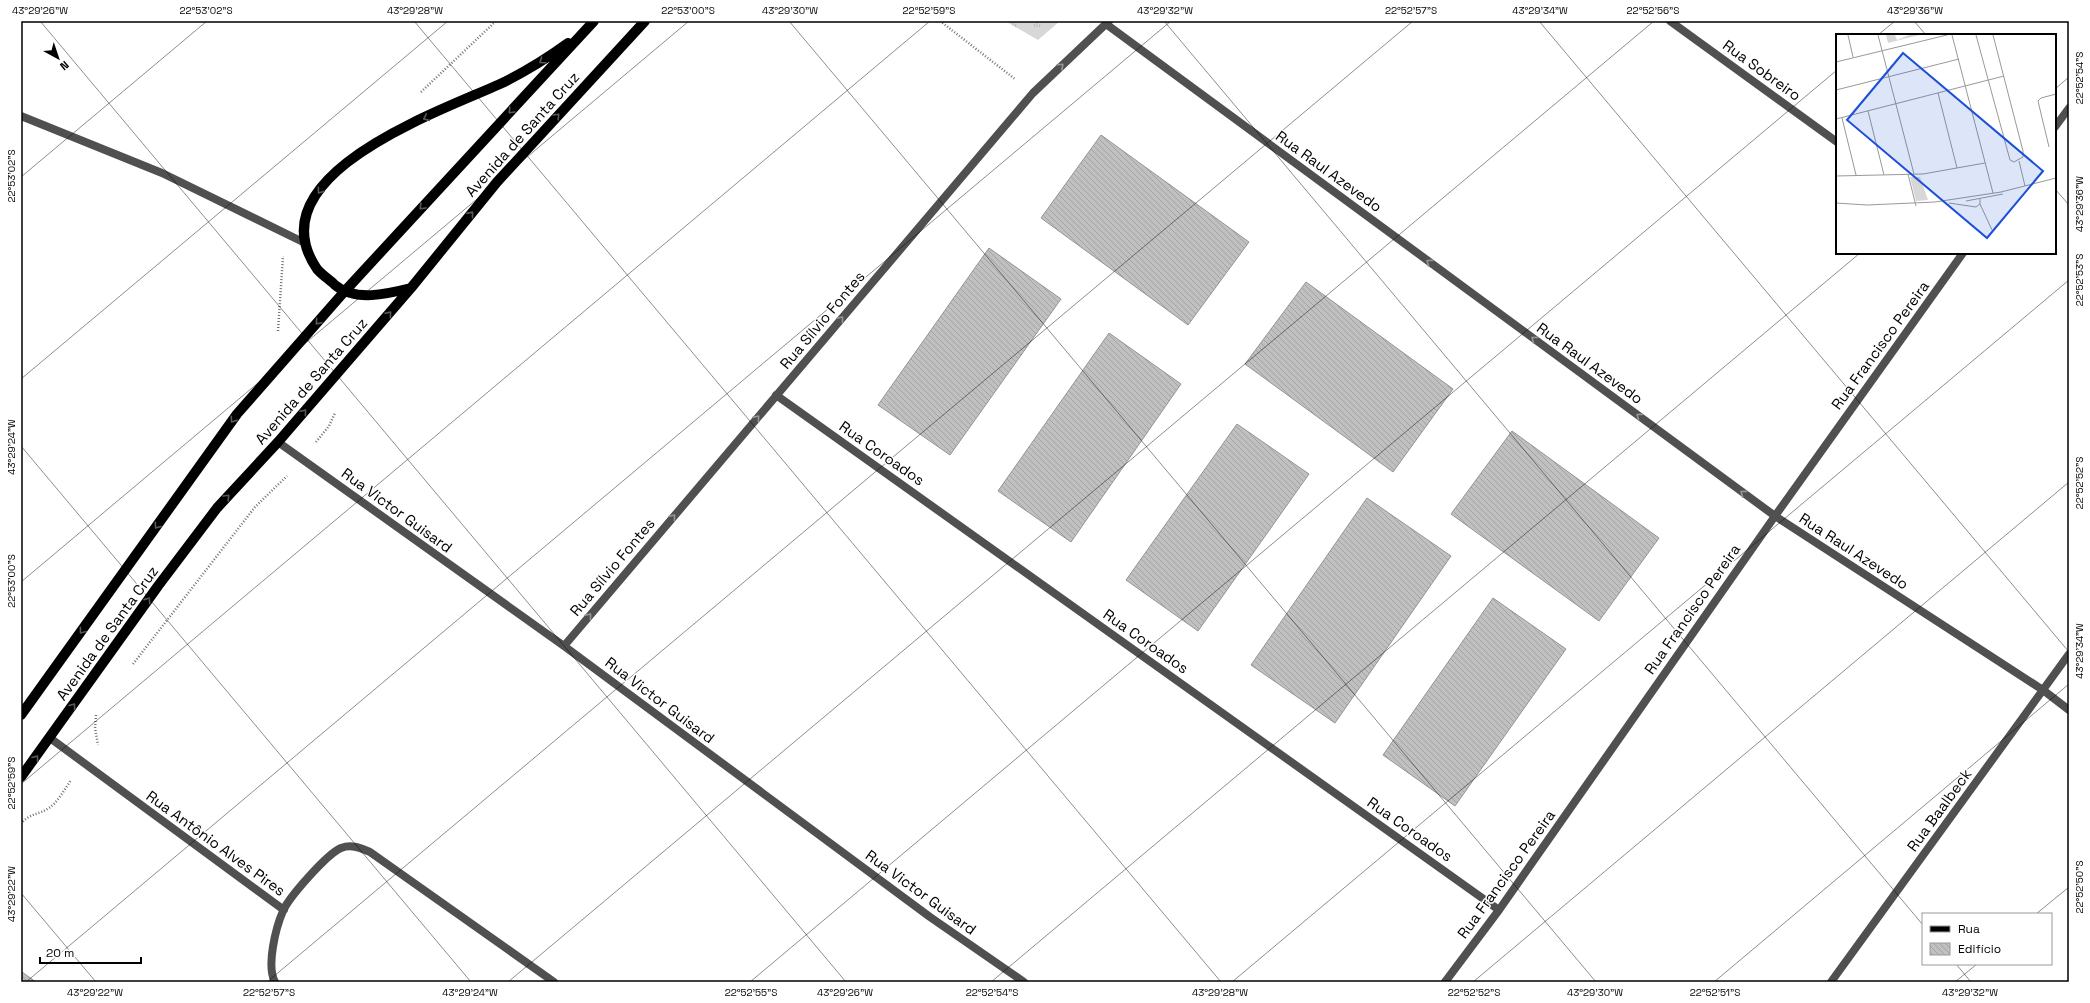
<svg xmlns="http://www.w3.org/2000/svg" width="2090" height="1003" font-family="'Space Grotesk',sans-serif">
<style>
.park{fill:url(#park-tufts)}
.building{fill:url(#building-back-hatch);stroke:#949494}
.lines{fill:none;stroke-linecap:round;stroke-linejoin:round}
.path{stroke:#727272;stroke-width:2.5;stroke-dasharray:1 2;stroke-linecap:butt}
.service{stroke:#505050;stroke-width:8}
.minor{stroke:#505050;stroke-width:8}
.primary{stroke:#000;stroke-width:10}
.oneway{stroke:#595959}
.oneway2{stroke:#969696}
.ticks{fill:none;stroke:#000;stroke-width:1;stroke-opacity:0.45}
.labels{text-anchor:middle;dominant-baseline:central;stroke-width:3;stroke-linejoin:round;paint-order:stroke}
.street-label{font-size:15px;fill:#000;stroke:#fff}
.inset-road{fill:none;stroke:#999;stroke-width:1}
.view{fill:#1d4ed8;fill-opacity:0.15;stroke:#1d4ed8;stroke-width:2}
.inset-edge{fill:none;stroke:#000;stroke-width:2}
.neatline{fill:none;stroke:#000;stroke-width:1.5}
.ticks-label{font-size:10px;text-anchor:middle;fill:#000}
</style>
<defs>
<pattern id="park-tufts" width="24" height="20" patternUnits="userSpaceOnUse"><rect width="24" height="20" fill="#d7d7d7"/><path d="M3 7l-1-3M5 7V3M7 7l1-3M15 17l-1-3M17 17v-4M19 17l1-3" fill="none" stroke="#b7b7b7"/></pattern>
<pattern id="building-back-hatch" width="6" height="6" patternUnits="userSpaceOnUse"><rect width="6" height="6" fill="#c0c0c0"/><path d="M-1 5l2 2M0 0l6 6M5-1l2 2" fill="none" stroke="#a3a3a3"/></pattern>
</defs>
<rect width="100%" height="100%" fill="#fff"/>
<path class="park" d="M1005 21H1060L1038 40Z"/>
<path class="building" d="M1101 135 1249 242 1188 325 1041 218Z
M989 248 1061 299 950 455 878 405Z
M1306 282 1453 389 1393 472 1245 364Z
M1109 333 1181 384 1071 542 998 491Z
M1237 424 1309 474 1198 631 1126 580Z
M1512 431 1659 538 1599 621 1451 514Z
M1367 498 1451 556 1335 723 1251 665Z
M1493 598 1566 649 1455 806 1383 755Z
M22 972 36 982H21Z"/>
<g class="lines">
<path class="path" d="M940 21 1015 79
M421 92 496 21
M278 331 283 256
M316 442 329 426 335 413
M133 664 255 507 287 476
M96 715 95 728 98 745
M21 824C29 813 39 815 49 808 57 803 65 789 71 780"/>
<path class="service" d="M21 116 162 173 305 243"/>
<path class="minor" d="M1670 21 1837 142
M1106 24 1775 516 2043 690 2069 710
M2055 127 2069 108
M776 395 1499 910
M278 442 564 646 930 917 1024 982
M564 646 1033 93 1109 21
M50 738 284 910
M275 982C266 966 276 927 283 911 289 897 327 854 341 848 352 844 360 848 370 852L554 982
M1445 982 1499 910 1775 516 1963 253
M1831 982 2069 654"/>
<path class="primary" d="M411 288C387 294 355 302 335 285 330 280 322 275 317 269 253 175 441 111 500 84 525 72 546 59 568 43
M21 715 237 414 344 292 594 21
M21 777 158 586 217 508 278 442 411 288 497 182 645 21"/>
</g>
<defs><path id="oneway-chevron" d="M-2-3.5L2.5 0L-2 3.5" fill="none" stroke-width="1.6" stroke-linecap="round" stroke-linejoin="round"/></defs>
<g class="oneway">
<use href="#oneway-chevron" transform="translate(542 61) rotate(145)"/>
<use href="#oneway-chevron" transform="translate(511 111) rotate(133)"/>
<use href="#oneway-chevron" transform="translate(557 116) rotate(-47)"/>
<use href="#oneway-chevron" transform="translate(426 118) rotate(156)"/>
<use href="#oneway-chevron" transform="translate(320 191) rotate(125)"/>
<use href="#oneway-chevron" transform="translate(422 207) rotate(133)"/>
<use href="#oneway-chevron" transform="translate(471 214) rotate(-51)"/>
<use href="#oneway-chevron" transform="translate(389 314) rotate(-49)"/>
<use href="#oneway-chevron" transform="translate(318 322) rotate(131)"/>
<use href="#oneway-chevron" transform="translate(304 412) rotate(-49)"/>
<use href="#oneway-chevron" transform="translate(233 420) rotate(125)"/>
<use href="#oneway-chevron" transform="translate(227 497) rotate(-47)"/>
<use href="#oneway-chevron" transform="translate(157 526) rotate(126)"/>
<use href="#oneway-chevron" transform="translate(148 600) rotate(-55)"/>
<use href="#oneway-chevron" transform="translate(82 631) rotate(126)"/>
<use href="#oneway-chevron" transform="translate(73 706) rotate(-54)"/>
<use href="#oneway-chevron" transform="translate(36 758) rotate(-53)"/>
</g>
<g class="oneway2">
<use href="#oneway-chevron" transform="translate(1061 66) rotate(-43)"/>
<use href="#oneway-chevron" transform="translate(1429 262) rotate(-144)"/>
<use href="#oneway-chevron" transform="translate(841 319) rotate(-50)"/>
<use href="#oneway-chevron" transform="translate(1534 339) rotate(-144)"/>
<use href="#oneway-chevron" transform="translate(1639 416) rotate(-144)"/>
<use href="#oneway-chevron" transform="translate(757 418) rotate(-50)"/>
<use href="#oneway-chevron" transform="translate(1743 493) rotate(-144)"/>
<use href="#oneway-chevron" transform="translate(673 517) rotate(-50)"/>
<use href="#oneway-chevron" transform="translate(589 616) rotate(-50)"/>
</g>
<path class="ticks" d="M40 21 846 982M414 21 1221 982M789 21 1596 982M1164 21 1923 925M1539 21 2069 652M1914 21 1926 35M1878 35 1895 21M2055 89 2069 77M21 177 207 21M2055 189 2069 205M21 379 448 21M21 446 471 982M21 582 689 21M21 784 930 21M21 893 96 982M2036 914 2069 887M1956 964 1971 982M26 982 1171 21M267 982 1413 21M508 982 1654 21M750 982 1837 70M991 982 1860 253M1232 982 2069 280M1473 982 2069 482M1714 982 2069 684M1955 982 1977 964"/>
<g class="labels">
<g class="street-label">
<text transform="translate(1762 70) rotate(36)">Rua Sobreiro</text>
<text transform="translate(522 134) rotate(-48)">Avenida de Santa Cruz</text>
<text transform="translate(1329 171) rotate(36)">Rua Raul Azevedo</text>
<text transform="translate(822 320) rotate(-50)">Rua Sílvio Fontes</text>
<text transform="translate(1880 345) rotate(-54)">Rua Francisco Pereira</text>
<text transform="translate(1590 363) rotate(36)">Rua Raul Azevedo</text>
<text transform="translate(311 381) rotate(-49)">Avenida de Santa Cruz</text>
<text transform="translate(882 453) rotate(35)">Rua Coroados</text>
<text transform="translate(397 510) rotate(36)">Rua Victor Guisard</text>
<text transform="translate(1854 551) rotate(33)">Rua Raul Azevedo</text>
<text transform="translate(612 567) rotate(-50)">Rua Sílvio Fontes</text>
<text transform="translate(1692 609) rotate(-55)">Rua Francisco Pereira</text>
<text transform="translate(107 633) rotate(-54)">Avenida de Santa Cruz</text>
<text transform="translate(1146 641) rotate(35)">Rua Coroados</text>
<text transform="translate(660 700) rotate(37)">Rua Victor Guisard</text>
<text transform="translate(1939 810) rotate(-54)">Rua Baalbeck</text>
<text transform="translate(1410 829) rotate(35)">Rua Coroados</text>
<text transform="translate(216 843) rotate(36)">Rua Antônio Alves Pires</text>
<text transform="translate(1506 874) rotate(-54)">Rua Francisco Pereira</text>
<text transform="translate(921 892) rotate(36)">Rua Victor Guisard</text>
</g>
</g>
<g transform="translate(1836 34)">
<rect width="220" height="220" fill="#fff"/>
<path d="M50 1H59L61 6 73 1H83L52 9ZM74 143H84L92 166 80 167Z" fill="#d7d7d7"/>
<path class="inset-road" d="M12 1 17 23M42 1 78 140M116 1 157 159M140 1 174 126 178 128 187 123V117L157 1M0 28 111 1M0 56 123 25M102 59 121 134M32 77 48 141M6 84 20 141M0 85 168 42M213 113 202 67 205 64 220 60M183 127 189 152M72 140 80 172M0 142 87 140 149 129M130 167 167 160M0 169 31 171 99 168 165 158 220 144M113 169 140 173 144 170V165M144 170 156 196"/>
<path class="view" d="M67 19 207 137 151 204 11 86Z"/>
<rect width="220" height="220" class="inset-edge"/>
</g>
<rect width="2090" height="1003" fill="none" stroke="#ffffff" stroke-width="44"/>
<rect x="1922" y="913" width="130" height="52" fill="#ffffff" stroke="#999999"/>
<rect x="1930" y="926" width="20" height="6" fill="#000000" stroke="#999999"/>
<text x="1958" y="933" font-size="12" fill="#000000">Rua</text>
<rect x="1930" y="943" width="20" height="12" fill="url(#building-back-hatch)" stroke="#999999"/>
<text x="1958" y="953" font-size="12" fill="#000000">Edifício</text>
<g transform="translate(58 58) rotate(140)" stroke="#ffffff" stroke-width="3" paint-order="stroke">
<path d="M0-3L7 15L0 10L-7 15Z" fill="#000000"/>
<text y="-6" font-size="11" font-weight="bold" text-anchor="middle" fill="#000000">N</text>
</g>
<path d="M40 957v6h101v-6" fill="none" stroke="#000000" stroke-width="2"/>
<text x="46" y="957" font-size="12" fill="#000000" stroke="#ffffff" stroke-width="3" paint-order="stroke">20 m</text>
<rect x="22" y="22" width="2046" height="959" class="neatline"/>
<g class="ticks-label">
<text x="40" y="14">43°29'26"W</text>
<text x="206" y="14">22°53'02"S</text>
<text x="415" y="14">43°29'28"W</text>
<text x="688" y="14">22°53'00"S</text>
<text x="790" y="14">43°29'30"W</text>
<text x="929" y="14">22°52'59"S</text>
<text x="1165" y="14">43°29'32"W</text>
<text x="1411" y="14">22°52'57"S</text>
<text x="1540" y="14">43°29'34"W</text>
<text x="1653" y="14">22°52'56"S</text>
<text x="1915" y="14">43°29'36"W</text>
<text transform="translate(2079 78) rotate(-90)" y="4">22°52'54"S</text>
<text transform="translate(11 176) rotate(-90)" y="4">22°53'02"S</text>
<text transform="translate(2079 204) rotate(-90)" y="4">43°29'36"W</text>
<text transform="translate(2079 280) rotate(-90)" y="4">22°52'53"S</text>
<text transform="translate(11 447) rotate(-90)" y="4">43°29'24"W</text>
<text transform="translate(2079 483) rotate(-90)" y="4">22°52'52"S</text>
<text transform="translate(11 581) rotate(-90)" y="4">22°53'00"S</text>
<text transform="translate(2079 651) rotate(-90)" y="4">43°29'34"W</text>
<text transform="translate(11 783) rotate(-90)" y="4">22°52'59"S</text>
<text transform="translate(2079 887) rotate(-90)" y="4">22°52'50"S</text>
<text transform="translate(11 894) rotate(-90)" y="4">43°29'22"W</text>
<text x="95" y="996">43°29'22"W</text>
<text x="269" y="996">22°52'57"S</text>
<text x="470" y="996">43°29'24"W</text>
<text x="751" y="996">22°52'55"S</text>
<text x="845" y="996">43°29'26"W</text>
<text x="992" y="996">22°52'54"S</text>
<text x="1220" y="996">43°29'28"W</text>
<text x="1474" y="996">22°52'52"S</text>
<text x="1595" y="996">43°29'30"W</text>
<text x="1715" y="996">22°52'51"S</text>
<text x="1970" y="996">43°29'32"W</text>
</g>
</svg>
